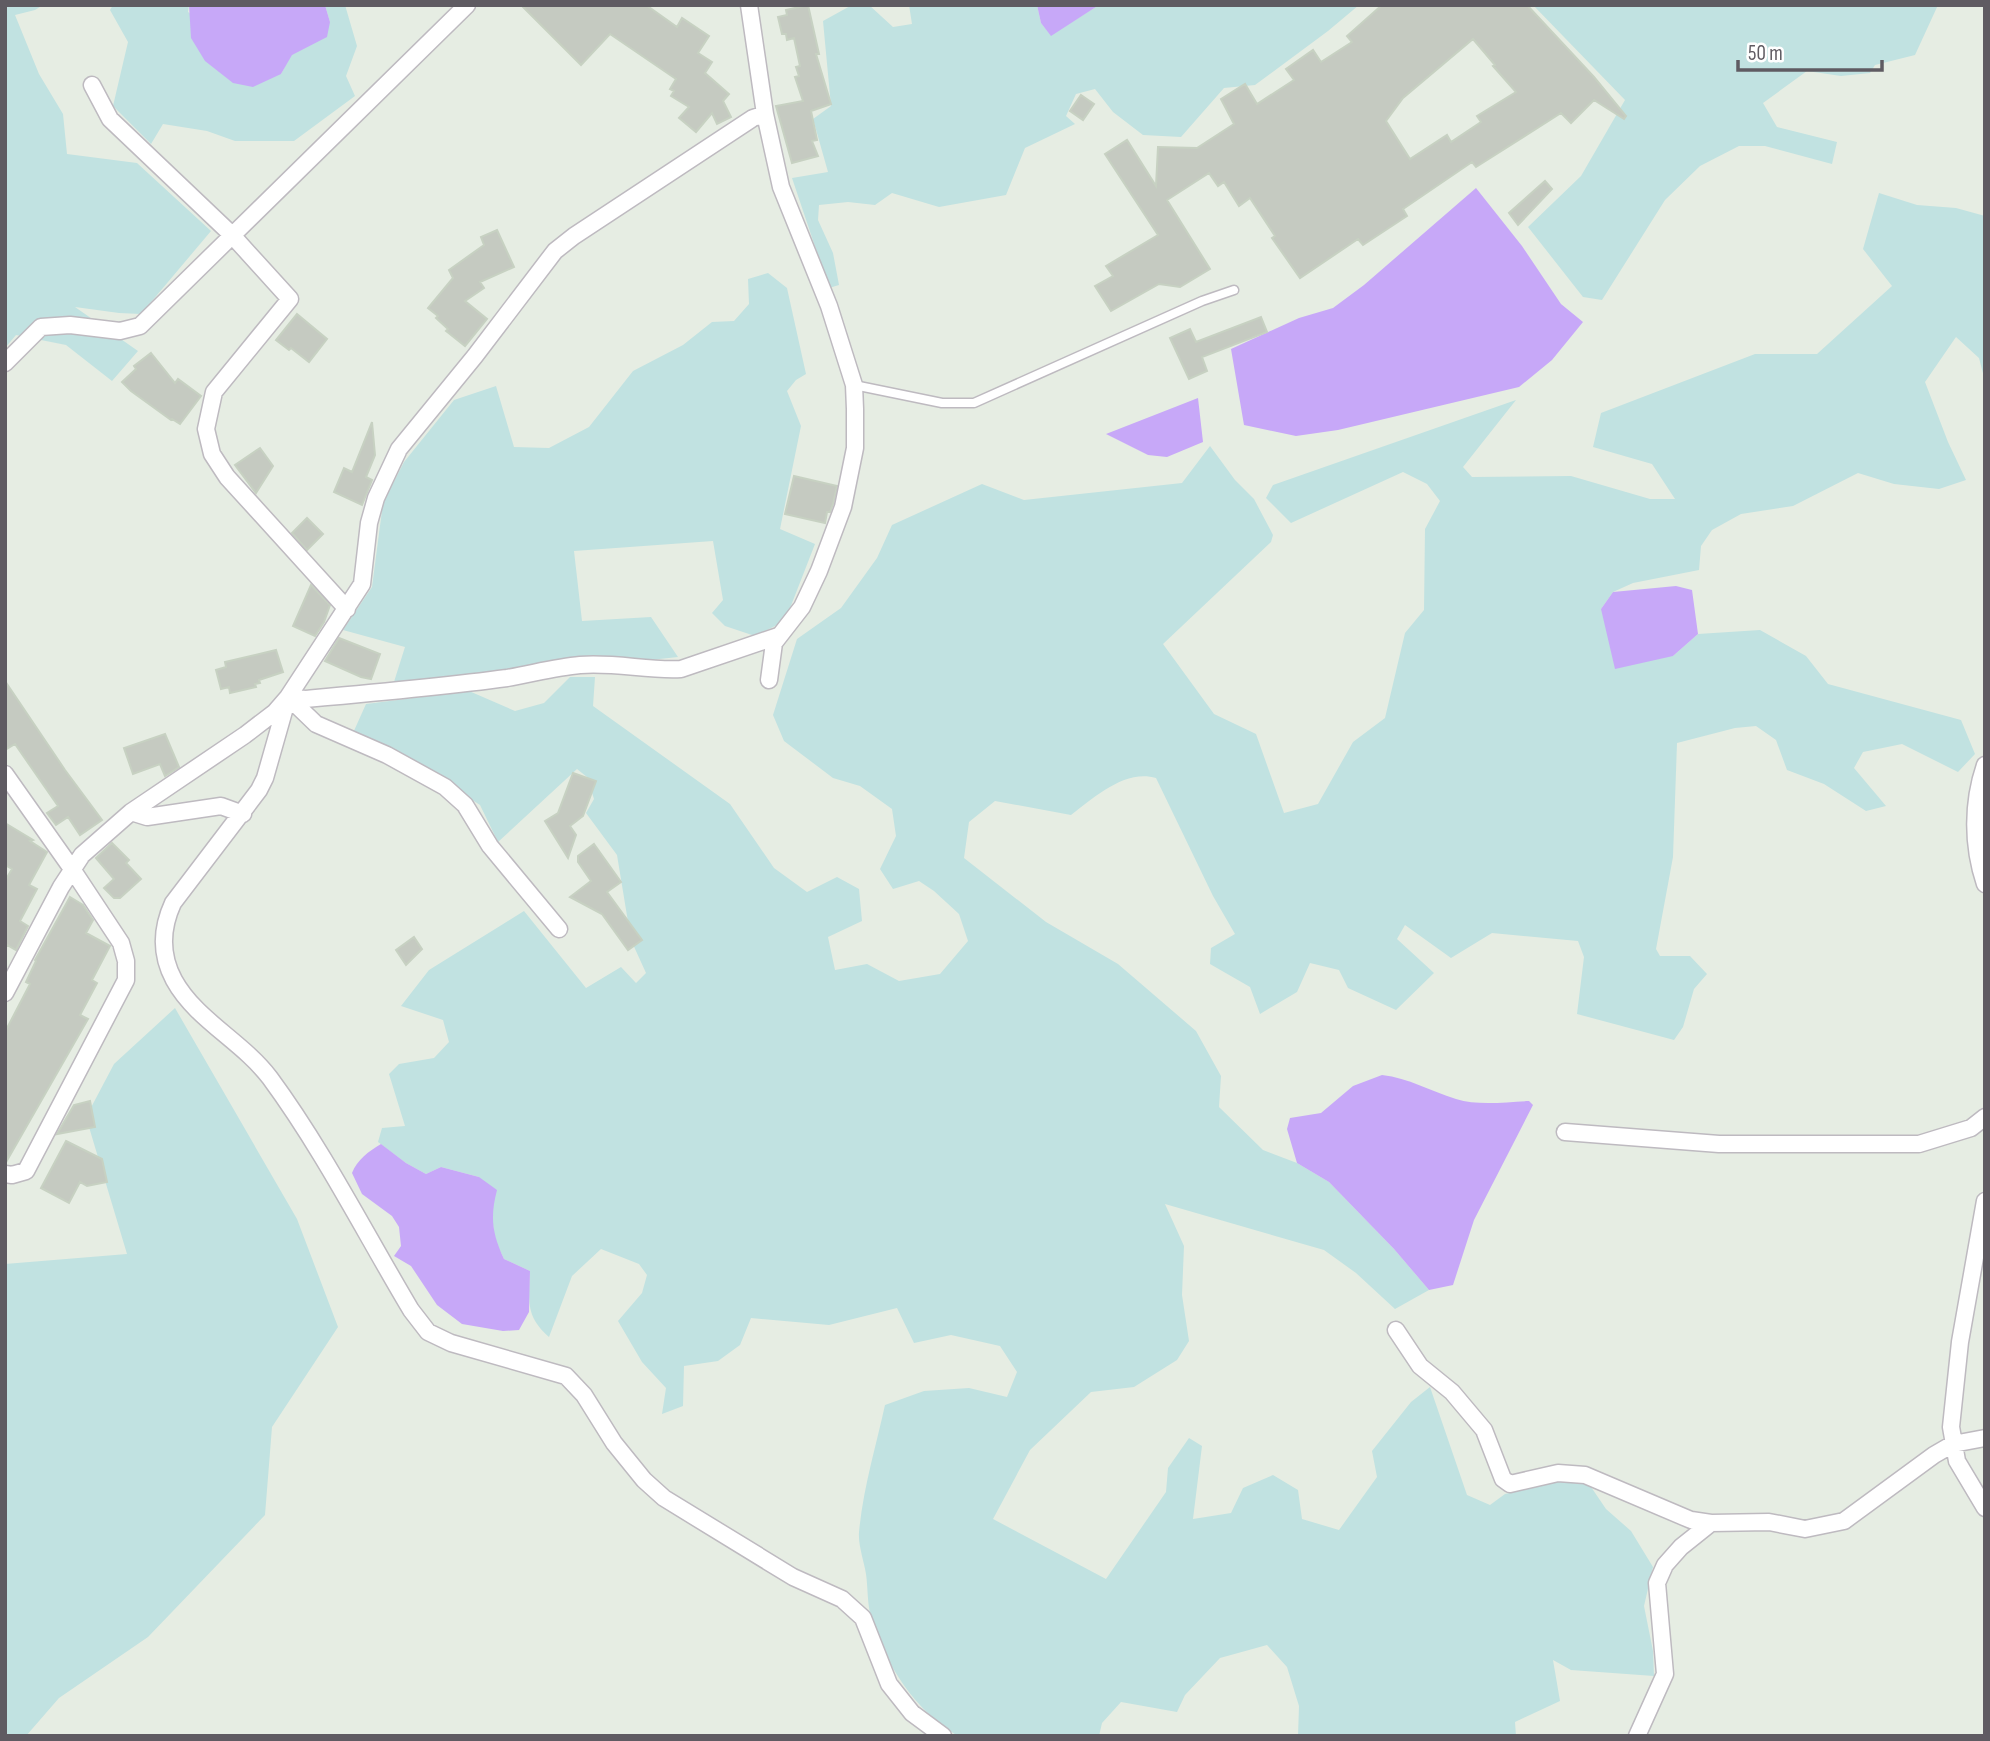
<svg xmlns="http://www.w3.org/2000/svg" width="1990" height="1741" font-family="'Sofia Sans Condensed',sans-serif">
<style>
.green{fill:#c1e2e1}
.water{fill:#c7a8f8}
.building{fill:#c5cac1;stroke:#c7d1c2;stroke-width:2;fill-rule:evenodd}
.lines{fill:none;stroke-linecap:round;stroke-linejoin:round}
.service-casing{stroke:#bebac0;stroke-width:11}
.minor-casing{stroke:#bebac0;stroke-width:19}
.service{stroke:#fff;stroke-width:8}
.minor{stroke:#fff;stroke-width:16}
</style>
<rect width="100%" height="100%" fill="#e6ede3"/>
<path class="green" d="M5 5H43L35 10 15 15 39 74 63 114 67 154 137 163 211 231 141 314 119 313 75 307 138 351 112 381 66 345 16 335 5 348Z
M113 5H189L188 12 281 74 291 55 330 22 325 5H345L357 46 346 76 355 96 294 141H235L207 131 163 124 151 144 113 106 128 42 110 10Z
M852 5H869L893 27 912 24 909 5H1037L1041 23 1051 35 1099 5H1359L1328 31 1255 85 1224 88 1181 137 1143 135 1113 112 1095 89 1076 94 1066 116 1075 124 1025 148 1006 195 939 207 892 193 875 205 848 202 819 205 818 220 833 253 839 285 829 288 792 178 828 172 813 119 831 106 823 21Z
M1533 5H1938L1915 55 1875 65 1870 73 1841 76 1807 71 1763 103 1777 127 1837 142 1832 164 1765 146H1739L1700 166 1665 200 1602 300 1583 297 1528 227 1581 176 1625 100Z
M1879 193 1917 205 1956 208 1985 216V381L1979 358 1956 337 1925 382 1948 442 1966 480 1939 489 1894 484 1858 473 1793 506 1741 514 1712 530 1701 546 1699 570 1633 583 1613 592 1601 609 1673 656 1698 634 1760 630 1806 656 1828 684 1961 720 1975 754 1958 772 1902 744 1863 752 1854 768 1886 806 1866 811 1824 784 1787 770 1776 740 1756 726 1735 728 1677 743 1673 857 1656 949 1660 956H1690L1707 974 1694 989 1683 1027 1674 1040 1577 1014 1584 957 1578 941 1492 933 1451 958 1405 925 1397 939 1434 973 1396 1010 1348 988 1339 970 1310 963 1297 992 1260 1014 1250 987 1210 964 1211 948 1235 934 1213 896 1156 778C1125 769 1095 797 1071 815L995 801 969 822 964 858 1046 922 1118 964 1196 1031 1221 1076 1219 1107 1263 1150 1297 1163 1329 1182 1394 1249 1429 1290 1395 1309 1356 1273 1324 1250 1165 1204 1184 1246 1182 1295 1189 1341 1177 1360 1134 1387 1091 1392 1030 1450 993 1519 1106 1579 1166 1492 1168 1468 1189 1438 1202 1446 1193 1519 1231 1513 1243 1488 1273 1475 1298 1490 1302 1519 1339 1530 1377 1477 1372 1451 1411 1402 1430 1387 1467 1495 1490 1505 1505 1494 1557 1482 1571 1473 1587 1481 1606 1509 1631 1531 1653 1567 1644 1606 1653 1651 1654 1676 1571 1670 1553 1660 1560 1701 1515 1722 1516 1736H1298L1299 1706 1287 1667 1267 1645 1220 1658 1185 1695 1177 1712 1121 1702 1102 1723 1099 1736H958C915 1711 885 1664 871 1617 867 1603 868 1588 866 1574 864 1561 858 1545 859 1532 863 1489 876 1446 885 1405L924 1391 969 1388 1007 1397 1017 1372 1000 1346 951 1335 914 1343 897 1308 829 1325 751 1318 740 1345 718 1361 684 1366 683 1406 662 1414 666 1388 642 1362 618 1321 642 1293 647 1275 639 1264 601 1249 572 1276 549 1337C525 1316 529 1301 530 1271L504 1259 494 1238 492 1210 479 1177 441 1167 426 1174 406 1163 378 1142 382 1128 405 1126 389 1074 399 1064 434 1058 449 1042 443 1020 401 1006 429 970 524 911 586 988 621 967 636 983 646 973 631 940 617 855 586 813 594 799 587 777 577 769 498 842 480 805 425 769 353 733 366 704 469 691 515 711 544 703 570 677H595L593 706 730 804 774 868 807 892 837 877 859 889 862 921 828 937 835 970 867 964 899 981 940 974 968 941 959 914 934 891 919 881 893 889 880 869 896 836 892 809 860 786 833 778 784 741 773 715 797 639 841 608 877 558 892 525 982 484 1024 500 1182 483 1210 446 1235 480 1254 499 1273 535 1271 542 1163 644 1214 714 1256 734 1284 813 1318 804 1353 742 1385 718 1405 633 1424 610 1425 529 1440 501 1427 484 1403 472 1291 523 1266 498 1273 485 1516 400 1463 467 1472 477 1571 476 1650 499H1675L1652 464 1593 447 1601 413 1755 354H1817L1892 286 1863 249Z
M768 273 787 288 806 374 796 380 787 391 801 426 780 529 815 544 785 621 755 636 725 626 712 613 723 600 713 541 574 551 582 621 651 617 678 657 641 661 589 656 459 678 393 685 405 647 343 630 372 587 383 503 404 462 454 400 496 386 514 447 549 448 589 427 633 371 683 345 712 322 734 321 749 304 748 279Z
M175 1008 297 1219 338 1327 272 1427 265 1515 148 1637 59 1698 26 1736H5V1264L127 1254 86 1117 114 1064Z"/>
<path class="water" d="M189 5H325L330 22 327 37 292 55 281 74 253 87 233 83 205 61 191 38Z
M1037 5H1099L1051 36 1041 23Z
M1476 188 1522 246 1561 304 1583 322 1552 360 1519 387 1338 430 1296 436 1244 425 1231 349 1299 318 1333 308 1364 285Z
M1198 398 1203 442 1167 457 1148 455 1106 434Z
M1676 586 1692 590 1698 634 1673 656 1615 669 1601 609 1613 592Z
M1382 1075C1409 1078 1430 1091 1456 1099 1478 1106 1505 1102 1529 1101L1533 1105 1474 1220 1453 1285 1429 1290 1394 1249 1329 1182 1297 1163 1287 1129 1290 1118 1321 1113 1353 1086Z
M381 1144 406 1163 426 1174 441 1167 479 1177 497 1190C490 1217 492 1233 504 1259L530 1271 529 1312 519 1330 503 1331 462 1324 437 1305 411 1266 394 1256 401 1246 399 1227 392 1216 362 1194 352 1173C357 1160 369 1151 381 1144Z"/>
<path class="building" d="M521 5H646L677 27 682 18 709 36 698 53 712 62 705 73 729 94 723 101 731 117 717 124 712 113 696 132 679 118 689 107 671 96 674 91 670 89 676 79 610 34 581 65Z
M808 5 819 54H816L831 104 811 111 817 140 812 141 818 156 792 163 776 106 803 101 795 77 799 76 796 67 800 66 794 38 787 40 786 34H782L778 17 787 15 786 10Z
M1382 5H1527L1594 77 1626 116 1624 119 1594 100 1571 123 1561 113 1476 167 1472 162 1403 209 1407 216 1363 245 1358 239 1300 278 1272 238 1275 236 1250 198 1239 206 1224 182 1218 186 1209 173 1167 200 1210 269 1180 287 1159 284 1111 311 1095 286 1113 276 1106 266 1158 235 1105 154 1127 140 1156 186 1158 147 1197 148 1234 124 1221 99 1245 84 1257 104 1294 80 1286 69 1313 50 1321 62 1352 42 1347 36ZM1473 39 1495 65 1493 66 1516 92 1477 116 1481 122 1451 142 1447 135 1410 159 1386 121 1403 98Z
M1081 95 1094 104 1083 120 1070 111Z
M1545 181 1552 189 1518 225 1509 213Z
M497 230 514 267 480 282 484 288 465 301 487 319 465 346 446 331 448 329 436 318 438 316 428 308 453 278 449 270 484 245 481 237Z
M297 314 327 339 309 362 291 348 289 350 276 340Z
M1261 317 1267 332 1202 357 1207 371 1189 379 1170 338 1190 329 1196 342Z
M151 353 175 383 178 379 201 396 180 424 172 419 171 420 131 391 122 382 136 369 134 366Z
M372 422 375 455 366 477 372 480 362 505 334 492 344 468 352 472Z
M260 448 273 466 256 493 235 465Z
M794 476 837 486 833 504 830 512H827L825 523 785 514Z
M307 518 323 534 307 550 292 533Z
M311 585 330 605 324 622 315 636 293 626Z
M339 638 380 654 371 679 361 677 325 661Z
M276 650 283 672 259 680 260 683 255 684 256 687 230 693 229 687 221 689 216 670 226 667 225 662Z
M5 681 65 770 102 820 80 835 68 817 56 825 47 813 58 806 15 744 5 750Z
M165 734 179 767 165 776 160 764 133 774 124 748Z
M573 773 596 781 583 816 570 826 576 835 568 858 545 821 558 813Z
M5 823 33 840 30 841 47 852 29 885 37 889 20 921 28 926 16 950 7 945 5 949V881L12 869 5 865Z
M112 843 129 860 126 863 141 879 120 898H114L104 888 114 879 96 858Z
M594 844 621 882 607 892 642 940 628 950 602 914 570 897 591 881 578 862V856Z
M70 897 83 905 93 920 86 933 110 946 92 980 97 983 80 1015 88 1019 5 1164V1032L30 984 26 982 36 961 35 960Z
M414 937 422 949 406 965 396 950Z
M90 1101 95 1127 57 1134 74 1105Z
M66 1141 102 1159 107 1182 87 1186 80 1182 69 1203 41 1188Z"/>
<g class="lines">
<g class="service-casing">
<path id="service" d="M854 385 942 403H974L1202 301 1234 290"/>
</g>
<g class="minor-casing">
<path id="minor" d="M92 85 110 119 231 234 290 299 214 392 206 429 212 454 227 477 347 609
M765 114 781 187 829 306 854 385 855 409V448L843 507 819 571 802 607 774 643 769 680
M5 363 41 327 70 325 120 331 140 326 467 5
M288 697 265 778 259 790 173 903C161 929 160 954 174 980 196 1020 242 1041 270 1078 323 1150 365 1233 411 1310L428 1332 451 1343 566 1376 584 1395 614 1443 644 1480 664 1498 793 1577 842 1599 863 1618 889 1684 912 1713 943 1736
M288 697 305 699C372 693 440 687 507 678 531 674 556 667 580 665 615 662 648 671 681 669L778 636
M288 697 316 724 387 755 445 787 465 805 490 846 559 929
M1985 765C1972 803 1972 845 1985 884
M5 774 72 869 121 943 126 961V980L26 1171 12 1175 5 1174
M131 812 147 817 221 806 243 814
M5 993 61 887 82 855 131 812 245 735 275 712 288 697 362 584 369 523 376 498 399 449 475 356 555 251 574 236 753 118 765 114 749 5
M1565 1132 1719 1144H1919L1971 1128 1985 1117
M1985 1201 1960 1342 1951 1427 1957 1461 1985 1508
M1396 1330 1420 1366 1452 1392 1484 1430 1503 1479 1510 1484 1558 1473 1585 1475 1691 1520 1711 1523 1769 1522 1805 1529 1844 1521 1934 1455 1953 1444 1985 1438
M1637 1736 1665 1674 1657 1583 1665 1565 1681 1547 1711 1523"/>
</g>
<use href="#service" class="service"/>
<use href="#minor" class="minor"/>
</g>
<rect width="1990" height="1741" fill="none" stroke="#5f5b62" stroke-width="14"/>
<path d="M1738 60v10h144v-10" fill="none" stroke="#5f5b62" stroke-width="3.5"/>
<text x="1748" y="60" font-size="21" fill="#5f5b62" stroke="#ffffff" stroke-width="5" paint-order="stroke">50 m</text>
</svg>
